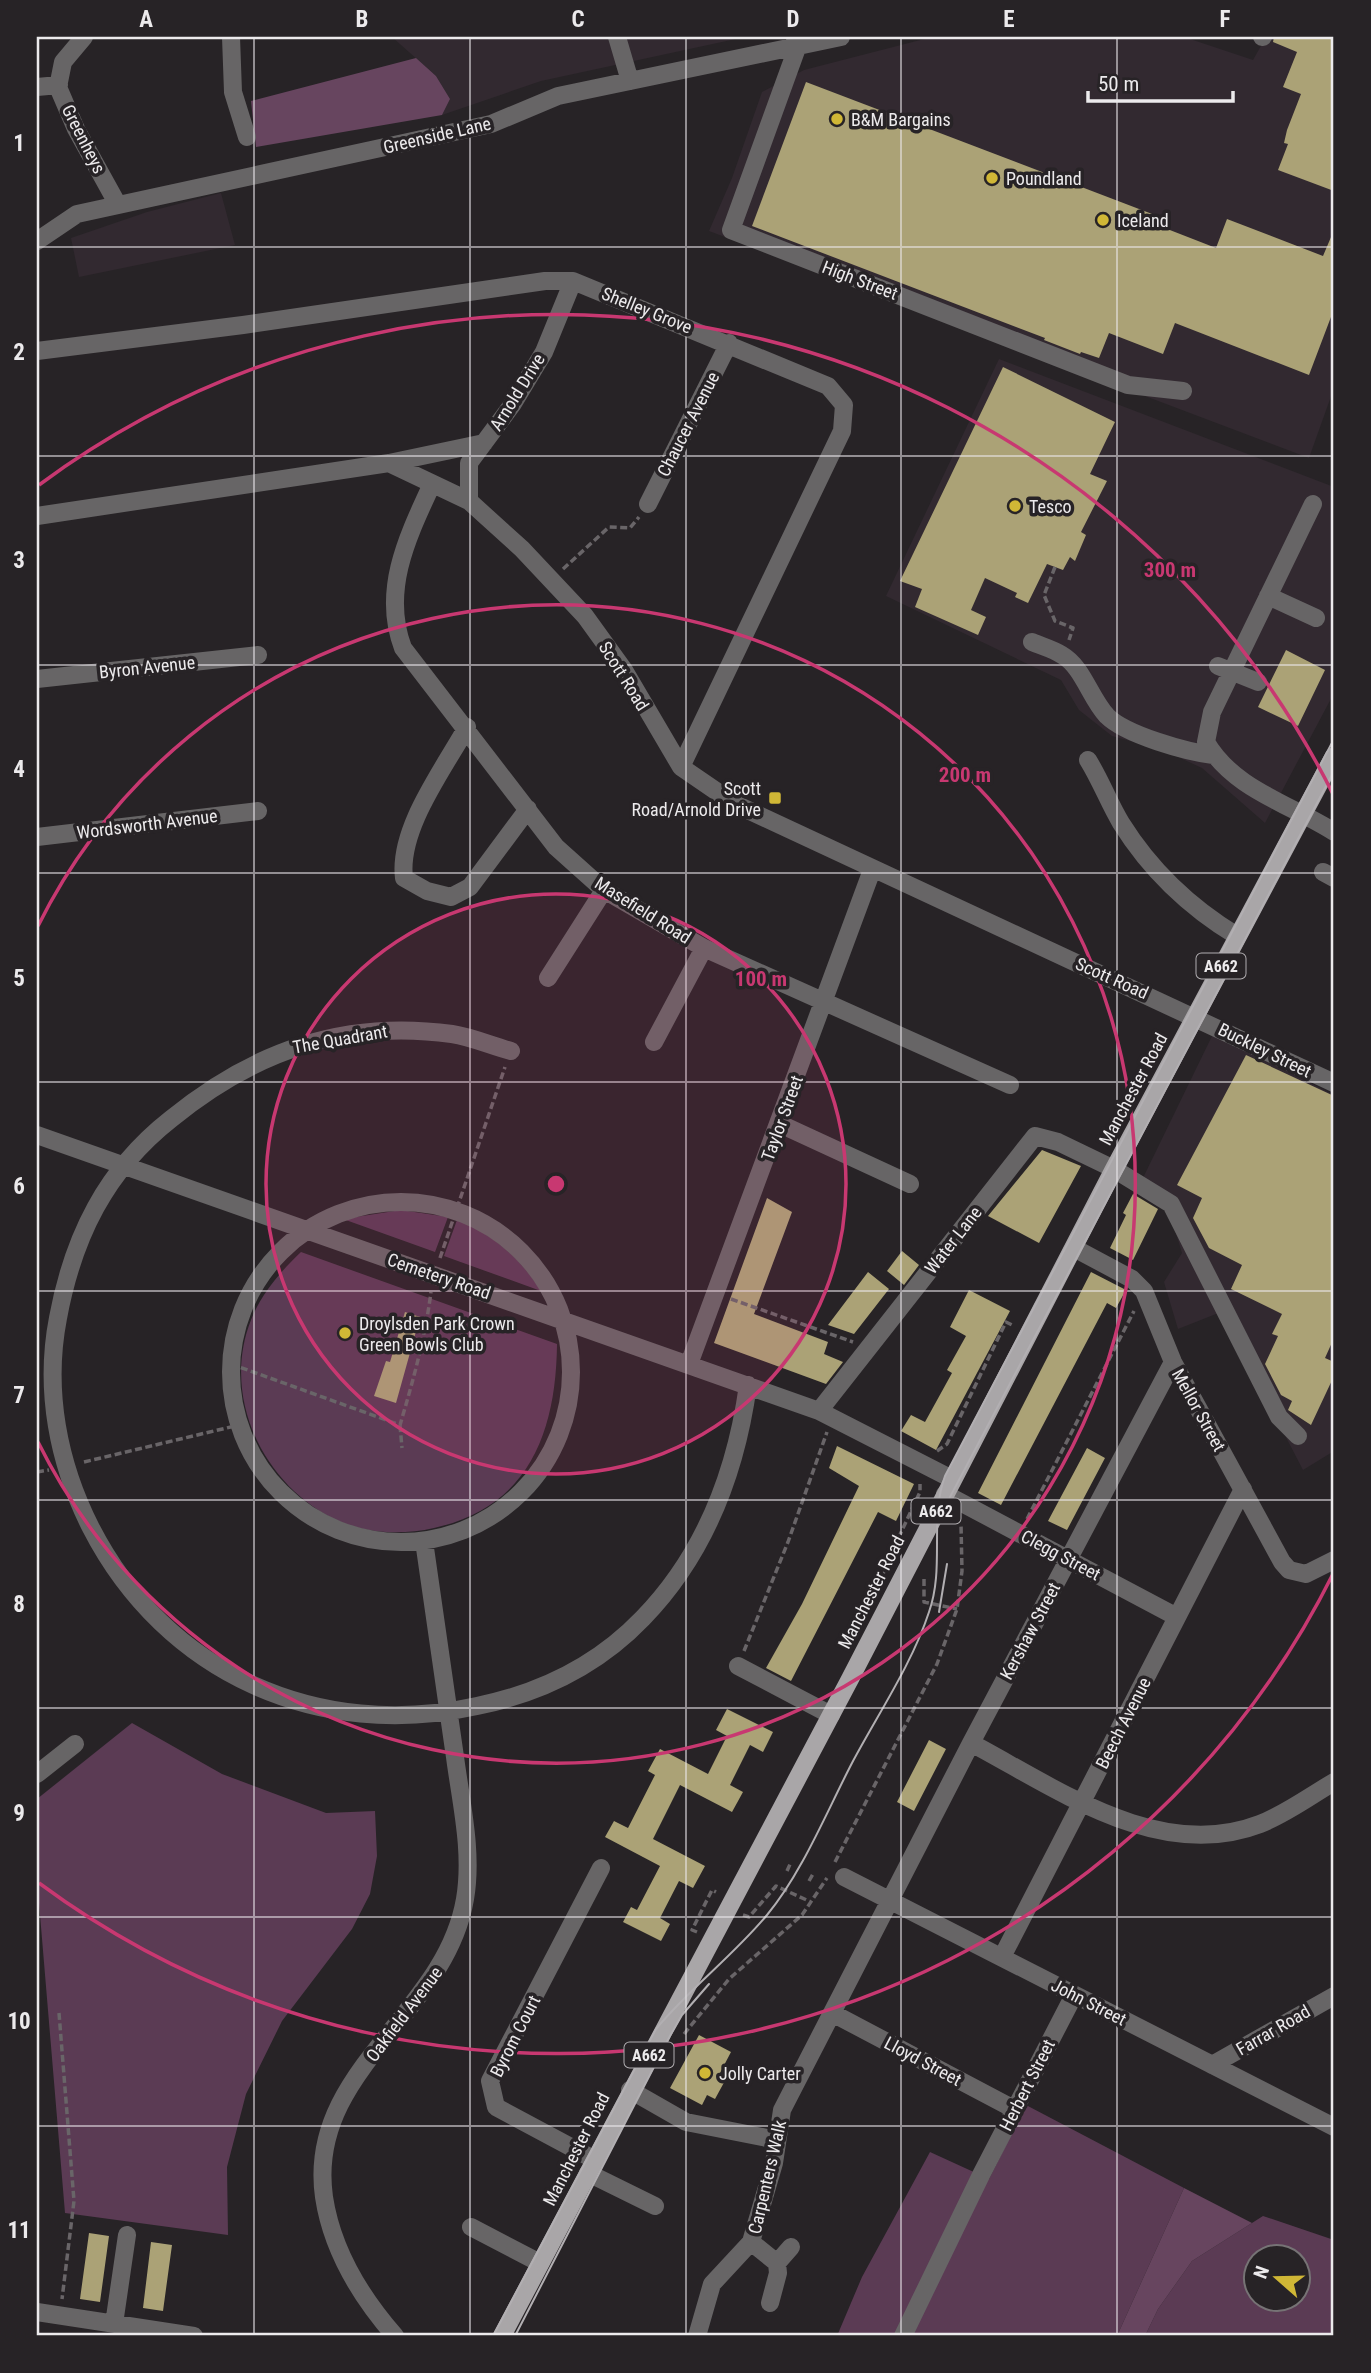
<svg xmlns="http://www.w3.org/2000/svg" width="1371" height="2373" font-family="'Roboto Condensed',sans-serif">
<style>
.built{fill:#322930}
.green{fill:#5b3b54;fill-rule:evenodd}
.forest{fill:#67455f}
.building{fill:#aba276}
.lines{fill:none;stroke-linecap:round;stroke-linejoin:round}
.path{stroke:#696568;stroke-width:3.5;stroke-dasharray:7 3.5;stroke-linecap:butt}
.minor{stroke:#676566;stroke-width:18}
.major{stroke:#a9a6a8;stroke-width:18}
.tram{stroke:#b2afb2;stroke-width:2}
.grid{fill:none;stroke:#eceaec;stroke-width:2;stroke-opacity:0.55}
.ring{fill:none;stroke:#c83871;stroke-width:3.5}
.poi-dot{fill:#d0b736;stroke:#272326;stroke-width:2.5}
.labels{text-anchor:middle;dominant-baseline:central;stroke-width:7;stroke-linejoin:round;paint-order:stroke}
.shield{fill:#272326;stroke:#b1aeb1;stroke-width:2}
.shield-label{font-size:16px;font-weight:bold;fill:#eceaec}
.poi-label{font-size:18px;fill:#eceaec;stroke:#272326;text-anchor:start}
.street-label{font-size:18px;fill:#eceaec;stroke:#272326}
.centre{fill:#c83871;stroke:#272326;stroke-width:3.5}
.ring-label{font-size:21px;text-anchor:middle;font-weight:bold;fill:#c83871;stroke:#272326;stroke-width:7;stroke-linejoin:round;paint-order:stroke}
.neatline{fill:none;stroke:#eceaec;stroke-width:2.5}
.grid-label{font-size:23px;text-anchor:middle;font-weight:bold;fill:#eceaec}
</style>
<rect width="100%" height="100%" fill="#272326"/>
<path class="built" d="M392 37H745L541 81 442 115 450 99 436 76Z
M932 37H1184L1253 60 1266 37H1334V388L1309 458 709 231 732 178 762 92 804 70Z
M221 193 235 245 79 277 71 238 147 212Z
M999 359 1334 487V693L1265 823 1202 768 1163 750 1112 736 1079 710 1061 680 886 596Z
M1213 1034 1334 1095V1451L1303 1470 1221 1312 1178 1329 1164 1282 1182 1253 1167 1204 1141 1182Z"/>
<path class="green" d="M401 1210 448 1217 435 1252 343 1219Z
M457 1220C492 1233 521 1259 541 1291L444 1256Z
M301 1252 557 1344C556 1432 529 1507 434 1528 403 1535 370 1534 341 1522 265 1489 220 1398 251 1320 261 1294 281 1271 301 1252Z
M132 1723 222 1774 326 1813 375 1811 377 1856 370 1894 352 1929 282 2021 246 2094 227 2167 228 2235 65 2213 37 1879V1799Z
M1026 2105 1184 2188 1117 2336H837L862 2277 930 2152 989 2179Z
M1263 2216 1334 2240V2336H1145L1158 2309 1192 2261ZM1256 2258H1298V2300H1256Z"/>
<path class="forest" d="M416 58 436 76 450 99 442 115 256 147 251 101Z
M1184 2188 1252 2223 1192 2261 1158 2309 1145 2336H1117Z"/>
<path class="building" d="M1274 37H1334V191L1278 170 1288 144 1284 143 1287 130 1301 94 1283 87 1297 52 1273 42Z
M806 82 1160 217 1157 225 1216 248 1227 219 1323 256 1334 230V309L1309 375 1175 323 1163 354 1109 333 1099 358 1081 352 1080 354 1044 340 1045 338 752 226Z
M1003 367 1115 422 1090 474 1107 481 1081 532 1086 535 1075 561 1070 557 1063 570 1047 564 1028 603 1015 597 1017 593 985 578 971 610 986 617 978 635 915 607 922 589 900 581Z
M1286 650 1325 670 1298 726 1258 707Z
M1246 1055 1334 1096V1338L1325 1358 1334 1362V1376L1311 1425 1288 1410 1292 1401 1281 1395 1265 1364 1278 1336 1272 1334 1282 1314 1231 1289 1242 1265 1209 1248 1193 1218 1202 1198 1177 1185Z
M1042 1150 1081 1166 1039 1243 988 1216Z
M1133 1194 1158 1209 1133 1260 1110 1248 1126 1215 1123 1213Z
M767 1198 792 1212 754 1314 828 1342 824 1354 843 1362 826 1384 714 1343Z
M902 1251 919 1265 904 1285 887 1271Z
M868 1272 889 1289 854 1334 828 1325Z
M1091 1272 1126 1290 1116 1308 1107 1303 1001 1505 978 1493Z
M969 1290 1010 1311 936 1450 901 1431 911 1415 925 1422 952 1373 947 1370 966 1336 950 1327Z
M405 1312 420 1317 396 1403 374 1396 386 1361 390 1362Z
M837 1446 914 1484 896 1521 878 1512 791 1681 766 1668 802 1604 859 1486 829 1468Z
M1087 1448 1105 1458 1067 1530 1048 1521Z
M727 1709 773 1732 763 1752 750 1745 730 1785 743 1792 732 1812 680 1785 653 1839 705 1866 693 1888 679 1881 660 1918 670 1924 661 1941 623 1922 631 1907 637 1910 660 1866 605 1837 614 1821 628 1828 655 1775 648 1771 660 1749 708 1774 727 1736 716 1730Z
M929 1740 946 1749 914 1811 897 1802Z
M699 2035 731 2052 720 2073 727 2077 715 2099 707 2095 702 2105 670 2088Z
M89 2233 109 2236 100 2302 80 2299Z
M151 2242 172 2245 163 2311 143 2308Z"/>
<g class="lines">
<path class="path" d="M1055 567 1044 595 1055 621 1073 628 1069 640
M563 569 609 527 630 528 639 517
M440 1258 505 1067
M731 1299 853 1342
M231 1364 400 1425C413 1381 425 1338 431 1292
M400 1425 402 1448
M937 1451 947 1444 1006 1322 1014 1326
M84 1462 239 1425
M37 1472 49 1470
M1027 1519 1134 1311
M885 1574 882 1573 920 1492V1484
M924 1579V1602L957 1609
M744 1651 788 1542 827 1432
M835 1862 937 1664 957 1609 962 1571 961 1524
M787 1871 791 1862
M809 1881 813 1874
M743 1915 749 1917 776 1886 811 1902
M697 1932 692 1930 712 1890 716 1892
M59 2013 74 2201 62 2299
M684 2034 729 1979 802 1915 827 1878"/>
<path class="minor" d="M84 37 63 62 58 87 76 129 118 205
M231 37 233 92 247 137
M617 37 630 81
M1262 37H1263
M795 41 797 48 731 230 1128 385 1183 391
M37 87 59 85
M37 241 77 214 491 124 558 96 841 37
M37 351 243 325 545 281H573L828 386 844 405 842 431 681 767
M389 463 484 443
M432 484C408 536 381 590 403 648L556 847 604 890 704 948 1010 1085
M469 501V463L512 405 544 352 573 281
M648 504 729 343
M1313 504 1212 712 1206 742C1233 789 1290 804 1334 832
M37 516 389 463 469 501 522 549 585 616 624 670 681 767 735 804 1334 1083
M1268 596 1316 618
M1032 642C1041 646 1053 649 1062 655 1083 667 1090 698 1107 716 1126 735 1187 752 1213 755
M1218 666 1258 682
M37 679 258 655
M467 727C443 770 398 829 404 878L427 891 451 897 470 887 528 809
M1088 760C1101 781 1109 803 1121 823 1151 871 1189 907 1237 936
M37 837 258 811
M1323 872 1334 878
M548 978 604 890
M654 1042 704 948
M511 1051C492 1046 472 1037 452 1034 345 1019 254 1051 171 1119 106 1170 73 1237 58 1318 44 1390 58 1463 91 1528 166 1674 319 1741 477 1706 541 1693 597 1666 643 1618 705 1554 736 1472 748 1385
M780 1124 910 1184
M37 1135 819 1411 952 1479
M231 1372a170 170 0 1 1 340 0a170 170 0 1 1-340 0Z
M1074 1248 1132 1279 1144 1291 1173 1362 1282 1562 1289 1570 1306 1574 1334 1560
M689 1364 872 870
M819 1411 1035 1136 1058 1142 1114 1169 1171 1204 1279 1417 1298 1436
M945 1494 1177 1617
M738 1666 831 1715
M971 1743C1056 1788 1159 1863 1260 1824 1286 1814 1310 1796 1334 1782
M37 1774 75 1744
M844 1877 1334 2127
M1002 1957 1243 1489
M832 2013 1014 2109
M1212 2065 1334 1996
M630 2090 686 2122 777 2140
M595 2160 496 2107 490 2081 601 1868
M588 2173 655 2206
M471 2227 540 2263
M751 2242 777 2263 778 2273 770 2303
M777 2263 791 2247
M37 2312 194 2336
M114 2324 127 2235
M395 2336C360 2296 332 2250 324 2197 306 2070 445 2016 465 1899 473 1852 461 1803 455 1757 444 1685 434 1613 424 1541
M697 2336 712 2284 751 2242 774 2163 782 2110 971 1743 1173 1362
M903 2336 981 2175 1074 1995"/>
<path class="major" d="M502 2336 850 1679 1114 1169 1334 756"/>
<path class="tram" d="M946 1519 950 1497 1334 771
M939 1612 947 1564
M493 2336 656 2029C690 1988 733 1956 767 1915 802 1873 827 1811 852 1763 878 1714 912 1664 929 1612 945 1567 929 1520 945 1476L1334 739
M515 2336 670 2036 682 2015 709 1984"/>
</g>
<path class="grid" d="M254 37V2336M470 37V2336M686 37V2336M901 37V2336M1117 37V2336M37 247H1334M37 456H1334M37 665H1334M37 873H1334M37 1082H1334M37 1291H1334M37 1500H1334M37 1708H1334M37 1917H1334M37 2126H1334"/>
<circle cx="556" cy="1184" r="290" fill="#c83871" fill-opacity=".12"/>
<g class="ring">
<circle cx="556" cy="1184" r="290"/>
<path d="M38 926A579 579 0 1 1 38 1442"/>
<path d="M1334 1572A869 869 0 0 1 39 1883M39 485A869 869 0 0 1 1334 796"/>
</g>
<g class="poi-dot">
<circle cx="837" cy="119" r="7"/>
<circle cx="992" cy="178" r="7"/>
<circle cx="1103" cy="220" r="7"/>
<circle cx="1015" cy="506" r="7"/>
<rect x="768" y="791" width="14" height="14" rx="3.5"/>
<circle cx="345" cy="1333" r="7"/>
<circle cx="705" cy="2073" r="7"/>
</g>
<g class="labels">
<g class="shield">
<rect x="1196.5" y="953.5" width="49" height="25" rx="5"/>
<rect x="911.5" y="1498.5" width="49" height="25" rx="5"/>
<rect x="624.5" y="2042.5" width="49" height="25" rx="5"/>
</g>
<g class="shield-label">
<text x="1221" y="966">A662</text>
<text x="936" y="1511">A662</text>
<text x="649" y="2055">A662</text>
</g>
<g class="poi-label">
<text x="851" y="119">B&amp;M Bargains</text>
<text x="1006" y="178">Poundland</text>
<text x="1117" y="220">Iceland</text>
<text x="1029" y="506">Tesco</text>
<text x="761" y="788" text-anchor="end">Scott<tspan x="761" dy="21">Road/Arnold Drive</tspan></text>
<text x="359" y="1323">Droylsden Park Crown<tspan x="359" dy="21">Green Bowls Club</tspan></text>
<text x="719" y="2073">Jolly Carter</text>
</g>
<g class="street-label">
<text transform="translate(437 135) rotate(-13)">Greenside Lane</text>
<text transform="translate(84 139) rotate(63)">Greenheys</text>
<text transform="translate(860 280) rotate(21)">High Street</text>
<text transform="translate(647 310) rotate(22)">Shelley Grove</text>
<text transform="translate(517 392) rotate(-58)">Arnold Drive</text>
<text transform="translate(688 424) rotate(-63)">Chaucer Avenue</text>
<text transform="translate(147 667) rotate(-6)">Byron Avenue</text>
<text transform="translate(624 676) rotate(58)">Scott Road</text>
<text transform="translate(147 824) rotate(-7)">Wordsworth Avenue</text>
<text transform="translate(643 910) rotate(32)">Masefield Road</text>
<text transform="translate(1112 978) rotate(24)">Scott Road</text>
<text transform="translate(340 1039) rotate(-10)">The Quadrant</text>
<text transform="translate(1265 1050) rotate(26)">Buckley Street</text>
<text transform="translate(1133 1089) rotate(-62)">Manchester Road</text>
<text transform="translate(782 1118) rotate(-70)">Taylor Street</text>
<text transform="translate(953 1240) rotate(-52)">Water Lane</text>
<text transform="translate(439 1276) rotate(19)">Cemetery Road</text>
<text transform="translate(1199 1410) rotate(61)">Mellor Street</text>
<text transform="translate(1061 1555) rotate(28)">Clegg Street</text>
<text transform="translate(871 1592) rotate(-63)">Manchester Road</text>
<text transform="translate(1030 1631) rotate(-62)">Kershaw Street</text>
<text transform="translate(1123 1723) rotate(-63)">Beech Avenue</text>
<text transform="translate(1089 2002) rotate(27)">John Street</text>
<text transform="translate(404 2014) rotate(-53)">Oakfield Avenue</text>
<text transform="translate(1273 2030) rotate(-30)">Farrar Road</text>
<text transform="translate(515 2036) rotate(-63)">Byrom Court</text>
<text transform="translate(923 2061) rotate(28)">Lloyd Street</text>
<text transform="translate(1027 2085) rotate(-63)">Herbert Street</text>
<text transform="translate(576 2149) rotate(-63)">Manchester Road</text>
<text transform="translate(767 2177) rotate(-77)">Carpenters Walk</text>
</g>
</g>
<circle cx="556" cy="1184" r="10" class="centre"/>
<g class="ring-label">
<text x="1170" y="577">300 m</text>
<text x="965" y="782">200 m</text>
<text x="761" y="986">100 m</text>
</g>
<rect width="1371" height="2373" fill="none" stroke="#272326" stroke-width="77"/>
<g transform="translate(1277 2278) rotate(290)"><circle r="33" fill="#272326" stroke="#767375" stroke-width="2"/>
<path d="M0-5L12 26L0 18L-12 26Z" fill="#d0b736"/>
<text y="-10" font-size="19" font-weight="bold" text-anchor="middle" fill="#eceaec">N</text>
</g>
<path d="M1088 91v10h145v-10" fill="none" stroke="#eceaec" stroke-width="3.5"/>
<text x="1098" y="91" font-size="21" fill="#eceaec" stroke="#272326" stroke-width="5" paint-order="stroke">50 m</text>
<rect x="38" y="38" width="1294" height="2296" class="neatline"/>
<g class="grid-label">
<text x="146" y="27">A</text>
<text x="362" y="27">B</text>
<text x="578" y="27">C</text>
<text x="793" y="27">D</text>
<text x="1009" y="27">E</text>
<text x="1225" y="27">F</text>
<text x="19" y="151">1</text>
<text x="19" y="360">2</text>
<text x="19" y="568">3</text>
<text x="19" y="777">4</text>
<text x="19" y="986">5</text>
<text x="19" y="1194">6</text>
<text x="19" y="1403">7</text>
<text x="19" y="1612">8</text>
<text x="19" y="1821">9</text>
<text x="19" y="2029">10</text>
<text x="19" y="2238">11</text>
</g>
</svg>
